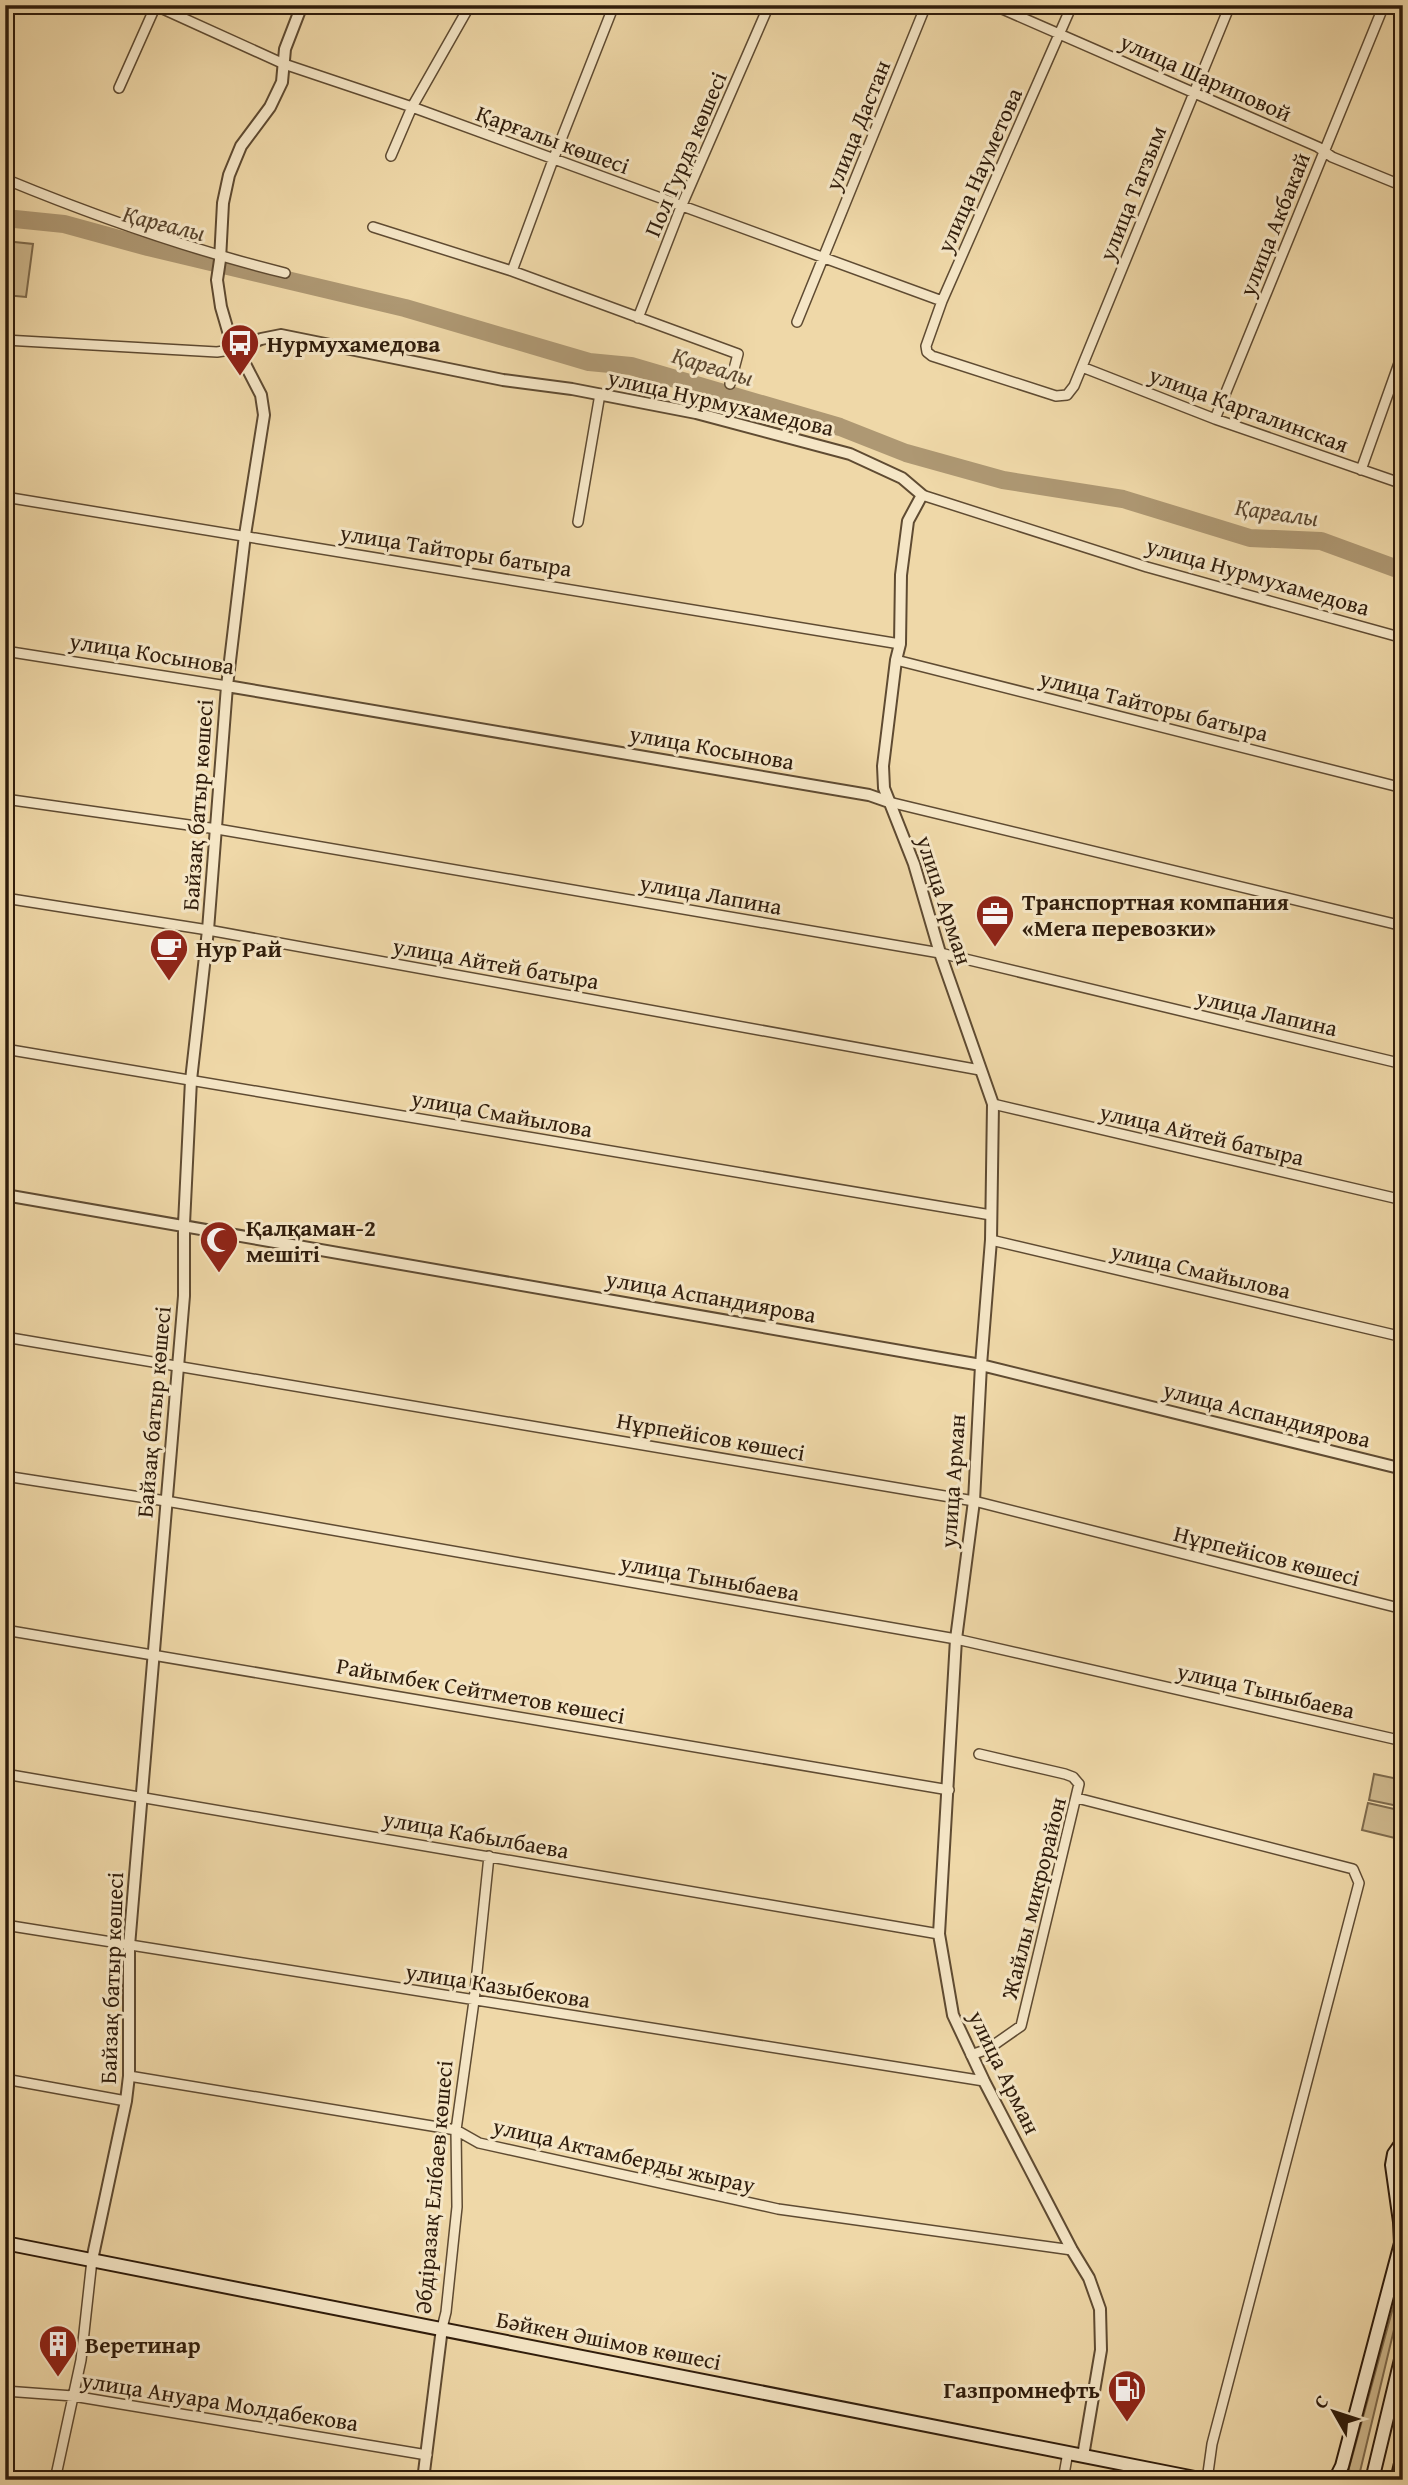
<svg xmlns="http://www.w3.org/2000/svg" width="1408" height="2485" font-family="'Gentium Book Plus',serif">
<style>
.green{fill:#ceb88d;stroke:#7e6a4c;stroke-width:2}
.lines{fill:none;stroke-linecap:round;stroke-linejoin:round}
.river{stroke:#ae9873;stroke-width:18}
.minor-casing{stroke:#5f4b32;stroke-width:12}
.tertiary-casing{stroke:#5f4b32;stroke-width:14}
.secondary-casing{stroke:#2f1c0b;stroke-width:16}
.minor{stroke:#f5e6c6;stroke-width:9}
.tertiary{stroke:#f5e6c6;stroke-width:10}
.secondary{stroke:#f5e6c6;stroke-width:12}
.labels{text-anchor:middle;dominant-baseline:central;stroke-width:6;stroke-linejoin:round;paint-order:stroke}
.street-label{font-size:23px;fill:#2f1c0b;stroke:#f5e6c6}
.poi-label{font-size:23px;font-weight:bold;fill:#2f1c0b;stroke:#f5e6c6;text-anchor:start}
.water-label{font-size:24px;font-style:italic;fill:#5b472f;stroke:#f5e6c6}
</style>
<rect width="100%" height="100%" fill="#efd8a8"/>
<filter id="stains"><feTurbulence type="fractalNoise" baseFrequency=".00286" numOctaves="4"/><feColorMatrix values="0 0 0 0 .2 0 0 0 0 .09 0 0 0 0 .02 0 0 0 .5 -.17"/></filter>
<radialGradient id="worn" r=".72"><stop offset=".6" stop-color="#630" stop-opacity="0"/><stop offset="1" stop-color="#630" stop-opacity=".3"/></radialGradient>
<path class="green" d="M5 241 33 244 26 297 5 295Z
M1374 1774 1403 1780V1807L1369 1800Z
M1368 1803 1403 1811V1840L1362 1830Z
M1403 2271V2292L1358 2480H1350L1349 2468Z"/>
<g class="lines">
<path class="river" d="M5 218 64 224 148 247 405 308 589 362 631 366 840 427 906 453 1003 480 1123 499 1250 538 1321 541 1403 571"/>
<g class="minor-casing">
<path id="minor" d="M154 5 284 64 412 107 942 301
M993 5 1318 147 1332 157 1403 186
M1072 5 942 301 926 346 927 352 932 356 1056 396 1067 395 1074 386 1230 5
M5 12 8 5
M119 88 156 5
M391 156 412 107 470 5
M5 179C97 217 188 249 285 273
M373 227 512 271 738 354 730 384
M512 271 553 160 614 5
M638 318 681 207 769 5
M797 322 926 5
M5 340 217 352 237 349
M1082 367 1215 419 1403 484
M1215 419 1384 5
M1361 470 1403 352
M922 495 1147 567 1403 638
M5 497 900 644
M578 522 600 394
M5 651 227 686
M896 660 1403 788
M5 799 217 829 940 953 1403 1064
M889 802 1403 926
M5 898 208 930 980 1070
M5 1049 991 1215
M993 1104 1403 1200
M991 1240 1403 1337
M5 1337 974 1501 1403 1609
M5 1476 166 1501 956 1639 1403 1741
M5 1630 949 1790
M5 1774 939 1934
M1077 1798 1353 1869 1359 1883 1212 2444 1207 2480
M5 1925 984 2081
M971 2055 988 2049 1021 2026 1079 1784 1073 1777 1065 1774 979 1754
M129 2076 456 2130 479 2143 778 2209 1072 2250
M5 2079 126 2101
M442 2328 446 2312 457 2207 456 2130 474 2001 489 1856
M5 2391 73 2396 427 2455
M55 2480 81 2360 92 2260
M1063 2480 1068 2452"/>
</g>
<g class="tertiary-casing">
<path id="tertiary" d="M237 349 261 339 281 335 503 380 572 389 696 413 850 454 902 478 922 495 908 521 901 575 900 644 896 660 883 766 884 788 914 864 940 953 993 1104 991 1240 981 1365 974 1501 956 1639 939 1934 953 2015 984 2081 1072 2250 1089 2278 1100 2309 1101 2350 1083 2456
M227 686 869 795 889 802
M5 1195 981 1365 1403 1469
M92 2260 126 2101 129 2076V1946L184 1296V1224L191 1080 208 930 227 686 245 535 264 415 261 395 228 331 221 307 217 280 220 260 223 203 229 175 241 146 270 107 282 82 285 49 302 5
M423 2480 442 2328"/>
</g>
<g class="secondary-casing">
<path id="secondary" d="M5 2243 1205 2480
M1335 2480 1342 2466 1401 2243 1400 2222 1392 2165 1394 2154 1403 2141
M1372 2480 1403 2351
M1397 2480 1403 2455"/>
</g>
<use href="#minor" class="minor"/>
<use href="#tertiary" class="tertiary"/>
<use href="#secondary" class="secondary"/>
</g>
<defs>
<g id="bus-pin" transform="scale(2.0125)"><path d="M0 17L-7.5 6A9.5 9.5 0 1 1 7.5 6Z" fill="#8f2418" stroke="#f5e6c6"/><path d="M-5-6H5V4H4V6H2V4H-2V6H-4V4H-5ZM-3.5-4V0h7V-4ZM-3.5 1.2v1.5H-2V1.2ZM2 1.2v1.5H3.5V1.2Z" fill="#fff"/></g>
<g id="office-pin" transform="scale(2.0125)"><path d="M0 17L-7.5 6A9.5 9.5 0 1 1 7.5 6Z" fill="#8f2418" stroke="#f5e6c6"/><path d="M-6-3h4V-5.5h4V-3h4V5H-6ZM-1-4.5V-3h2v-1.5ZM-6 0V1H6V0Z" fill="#fff"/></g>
<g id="cafe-pin" transform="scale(2.0125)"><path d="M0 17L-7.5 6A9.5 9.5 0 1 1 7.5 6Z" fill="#8f2418" stroke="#f5e6c6"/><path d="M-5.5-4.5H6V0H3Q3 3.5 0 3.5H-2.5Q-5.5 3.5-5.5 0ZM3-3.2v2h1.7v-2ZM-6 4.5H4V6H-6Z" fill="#fff"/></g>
<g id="mosque-pin" transform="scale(2.0125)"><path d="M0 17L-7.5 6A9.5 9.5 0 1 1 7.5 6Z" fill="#8f2418" stroke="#f5e6c6"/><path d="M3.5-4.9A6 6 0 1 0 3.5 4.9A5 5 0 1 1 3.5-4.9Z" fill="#fff"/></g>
<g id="building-pin" transform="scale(2.0125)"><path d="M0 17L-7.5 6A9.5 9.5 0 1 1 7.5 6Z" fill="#8f2418" stroke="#f5e6c6"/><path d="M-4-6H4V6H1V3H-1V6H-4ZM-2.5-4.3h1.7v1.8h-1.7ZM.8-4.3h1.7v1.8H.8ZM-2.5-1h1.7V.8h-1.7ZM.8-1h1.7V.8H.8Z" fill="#fff"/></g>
<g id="fuel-pin" transform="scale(2.0125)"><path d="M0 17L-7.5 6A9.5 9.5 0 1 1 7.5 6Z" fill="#8f2418" stroke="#f5e6c6"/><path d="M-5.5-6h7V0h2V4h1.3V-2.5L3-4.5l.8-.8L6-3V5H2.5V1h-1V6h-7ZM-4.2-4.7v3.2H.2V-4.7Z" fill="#fff"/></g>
</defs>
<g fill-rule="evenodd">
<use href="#bus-pin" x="240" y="343"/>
<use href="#office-pin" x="995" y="914"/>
<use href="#cafe-pin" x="169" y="948"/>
<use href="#mosque-pin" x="219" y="1240"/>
<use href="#building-pin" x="58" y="2344"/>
<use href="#fuel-pin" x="1127" y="2389"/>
</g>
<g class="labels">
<g class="street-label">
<text transform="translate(1206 77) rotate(24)">улица Шариповой</text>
<text transform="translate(857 125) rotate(-68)">улица Дастан</text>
<text transform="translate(553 139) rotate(20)">Қарғалы көшесі</text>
<text transform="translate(685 154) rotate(-67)">Пол Гурдэ көшесі</text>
<text transform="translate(979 170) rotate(-66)">улица Науметова</text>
<text transform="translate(1132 193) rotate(-68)">улица Тагзым</text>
<text transform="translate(1274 224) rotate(-68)">улица Акбакай</text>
<text transform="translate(721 402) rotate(13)">улица Нурмухамедова</text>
<text transform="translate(1249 409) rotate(20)">улица Каргалинская</text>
<text transform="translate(456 550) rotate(9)">улица Тайторы батыра</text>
<text transform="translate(1258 576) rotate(16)">улица Нурмухамедова</text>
<text transform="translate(152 653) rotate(9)">улица Косынова</text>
<text transform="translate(1154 705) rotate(14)">улица Тайторы батыра</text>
<text transform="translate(712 747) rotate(10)">улица Косынова</text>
<text transform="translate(197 805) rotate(-86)">Байзақ батыр көшесі</text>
<text transform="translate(711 894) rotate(10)">улица Лапина</text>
<text transform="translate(945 900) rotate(72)">улица Арман</text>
<text transform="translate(496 963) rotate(10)">улица Айтей батыра</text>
<text transform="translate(1267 1012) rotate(13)">улица Лапина</text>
<text transform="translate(502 1113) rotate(10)">улица Смайылова</text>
<text transform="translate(1202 1134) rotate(13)">улица Айтей батыра</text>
<text transform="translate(1201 1270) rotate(13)">улица Смайылова</text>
<text transform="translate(711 1296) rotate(10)">улица Аспандиярова</text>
<text transform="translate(153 1412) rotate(-85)">Байзақ батыр көшесі</text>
<text transform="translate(1267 1414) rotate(14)">улица Аспандиярова</text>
<text transform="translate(711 1436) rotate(10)">Нұрпейісов көшесі</text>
<text transform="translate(952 1481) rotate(-86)">улица Арман</text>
<text transform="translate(1267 1555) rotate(14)">Нұрпейісов көшесі</text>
<text transform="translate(710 1577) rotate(10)">улица Тыныбаева</text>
<text transform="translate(481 1690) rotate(10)">Райымбек Сейтметов көшесі</text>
<text transform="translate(1266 1690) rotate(13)">улица Тыныбаева</text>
<text transform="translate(476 1834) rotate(10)">улица Кабылбаева</text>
<text transform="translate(1033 1898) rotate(-76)">Жайлы микрорайон</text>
<text transform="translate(111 1978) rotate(-88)">Байзақ батыр көшесі</text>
<text transform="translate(498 1985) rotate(9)">улица Казыбекова</text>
<text transform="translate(1005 2072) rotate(64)">улица Арман</text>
<text transform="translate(624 2155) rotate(13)">улица Актамберды жырау</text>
<text transform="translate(433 2187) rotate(-85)">Әбдіразақ Елібаев көшесі</text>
<text transform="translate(609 2340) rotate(11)">Бәйкен Әшімов көшесі</text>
<text transform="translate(220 2401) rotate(9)">улица Ануара Молдабекова</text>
</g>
<g class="poi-label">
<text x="267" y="343">Нурмухамедова</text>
<text x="1022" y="901">Транспортная компания<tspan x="1022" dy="26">«Мега перевозки»</tspan></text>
<text x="196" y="948">Нур Рай</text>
<text x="246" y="1227">Қалқаман-2<tspan x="246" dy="26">мешіті</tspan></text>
<text x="85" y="2344">Веретинар</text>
<text x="1100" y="2389" text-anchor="end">Газпромнефть</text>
</g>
<g class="water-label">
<text transform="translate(164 223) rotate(14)">Қарғалы</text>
<text transform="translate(713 366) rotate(17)">Қарғалы</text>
<text transform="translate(1277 512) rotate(8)">Қарғалы</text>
</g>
</g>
<rect width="1408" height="2485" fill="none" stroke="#efd8a8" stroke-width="28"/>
<rect x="7" y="7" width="1394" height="2471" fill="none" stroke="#2f1c0b" stroke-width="3.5"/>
<rect x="14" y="14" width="1380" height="2457" fill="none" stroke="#2f1c0b" stroke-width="2"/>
<g transform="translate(1334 2412) rotate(309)" stroke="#f5e6c6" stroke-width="5" paint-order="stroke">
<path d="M0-5L12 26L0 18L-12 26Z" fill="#2f1c0b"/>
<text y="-10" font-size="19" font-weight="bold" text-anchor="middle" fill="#2f1c0b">С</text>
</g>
<rect width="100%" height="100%" filter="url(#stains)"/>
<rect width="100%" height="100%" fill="url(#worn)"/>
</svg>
